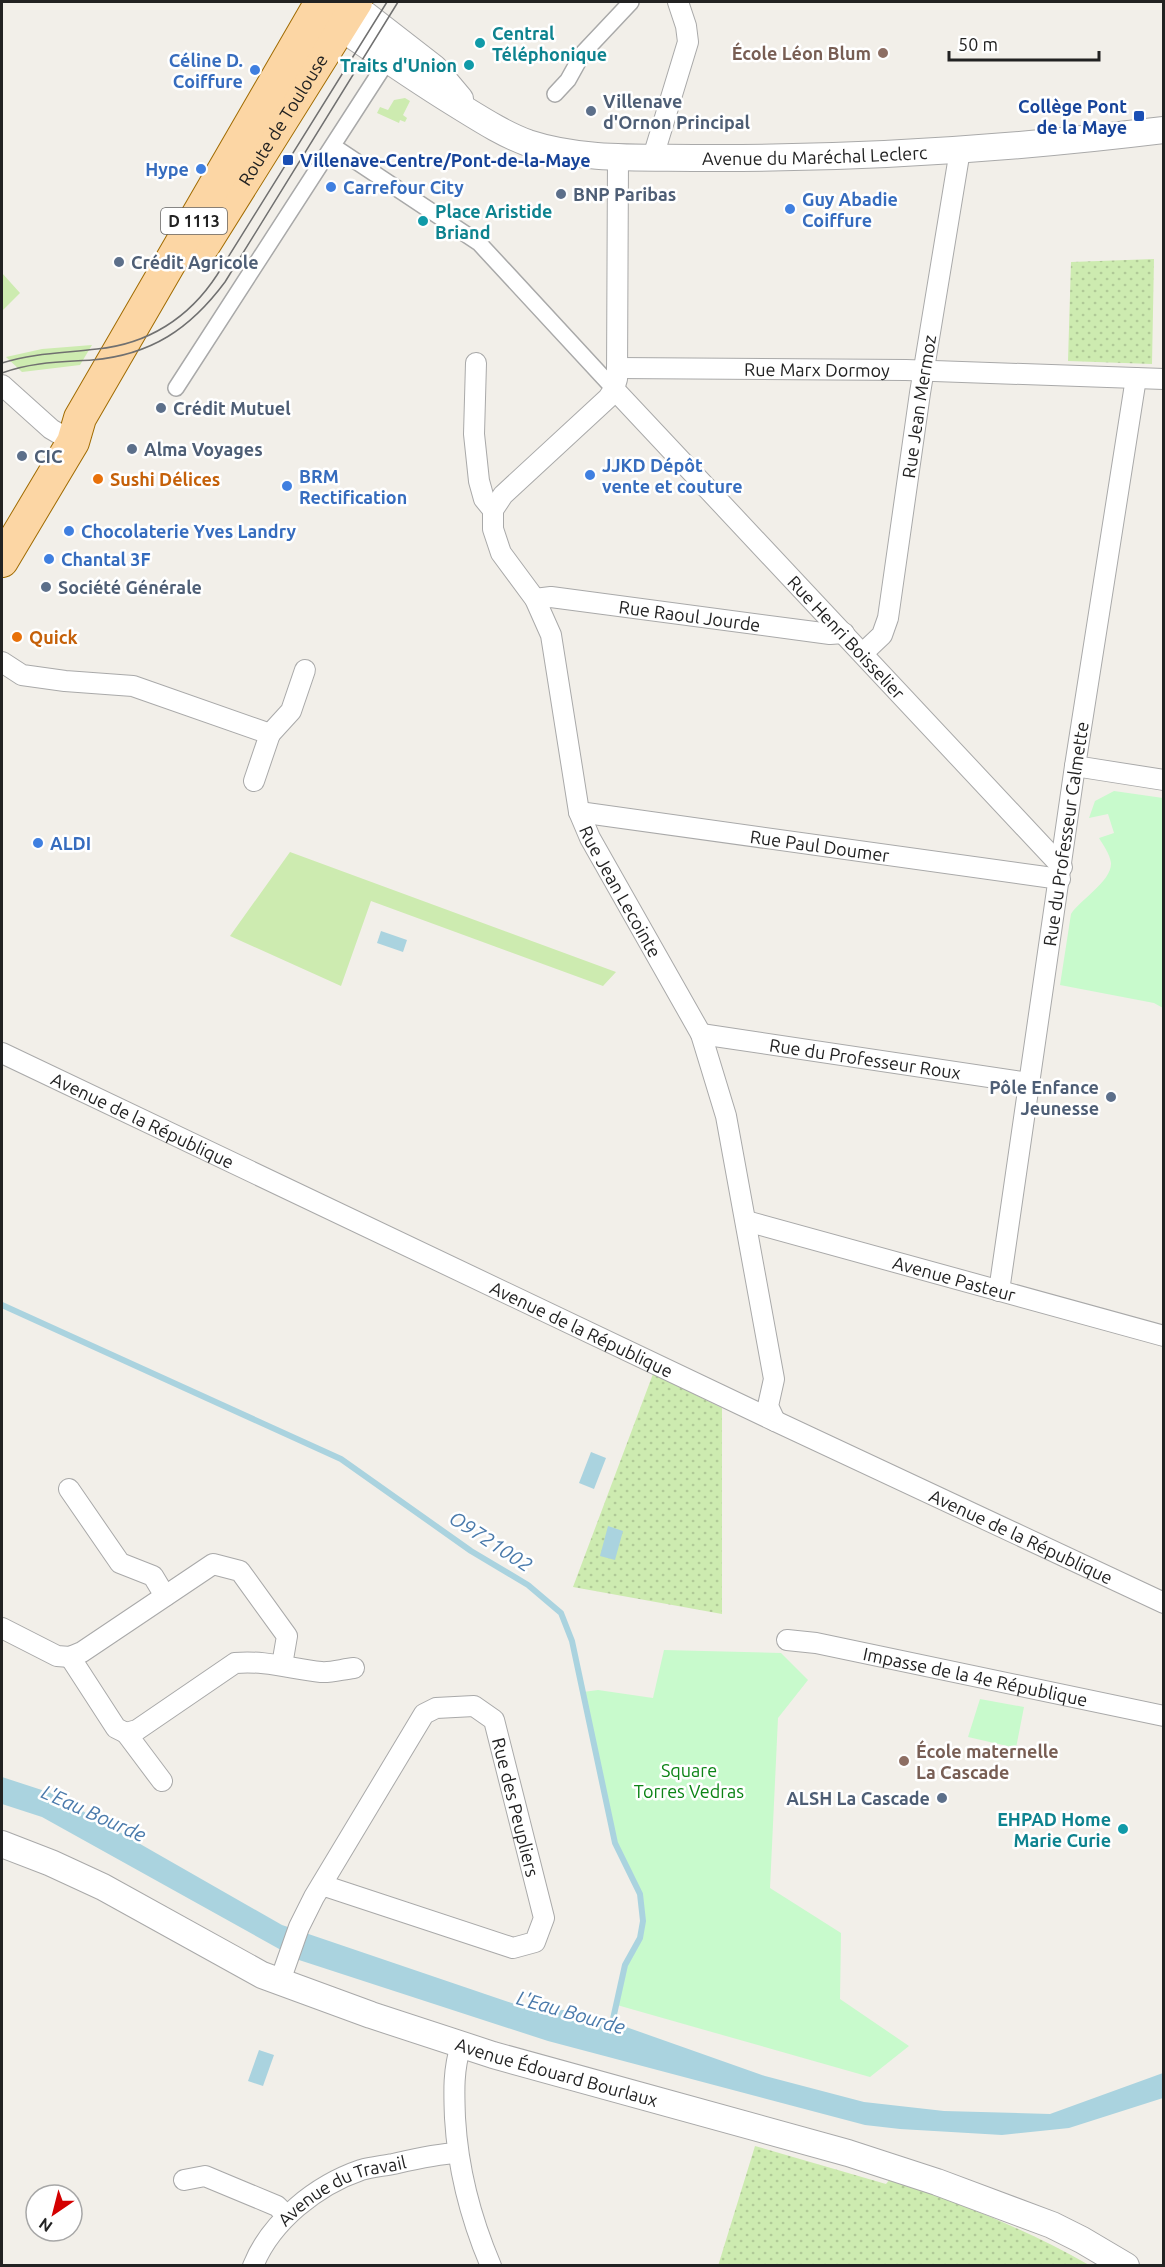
<svg xmlns="http://www.w3.org/2000/svg" width="1165" height="2267" font-family="Ubuntu,sans-serif">
<style>
.grass{fill:#cdebb0}
.park{fill:#c8facc}
.garden{fill:url(#garden-dots)}
.water{fill:#aad3df}
.lines{fill:none;stroke-linecap:round;stroke-linejoin:round}
.stream{stroke:#aad3df;stroke-width:6}
.pedestrian-casing{stroke:#a9a9a9;stroke-width:18}
.minor-casing{stroke:#a9a9a9;stroke-width:22}
.tertiary-casing{stroke:#a9a9a9;stroke-width:28}
.primary-casing{stroke:#a06b00;stroke-width:34}
.pedestrian{stroke:#fff;stroke-width:15}
.minor{stroke:#fff;stroke-width:20}
.tertiary{stroke:#fff;stroke-width:26}
.primary{stroke:#fcd6a4;stroke-width:32}
.tram{stroke:#707070;stroke-width:1.5}
.culture-dot{fill:#0f9aa8;stroke:#fff;stroke-width:2}
.education-dot{fill:#8d6e63;stroke:#fff;stroke-width:2}
.shop-dot{fill:#3f7fe0;stroke:#fff;stroke-width:2}
.service-dot{fill:#5c6f8a;stroke:#fff;stroke-width:2}
.transit-dot{fill:#1a4fb4;stroke:#fff;stroke-width:2}
.food-dot{fill:#e8710a;stroke:#fff;stroke-width:2}
.labels{text-anchor:middle;dominant-baseline:central;stroke-width:5;stroke-linejoin:round;paint-order:stroke}
.shield{fill:#fff;stroke:#646464;stroke-width:1.5}
.shield-label{font-size:16px;font-weight:bold;fill:#222}
.culture-label{font-size:18px;font-weight:bold;fill:#0d838f;stroke:#fff;text-anchor:start}
.education-label{font-size:18px;font-weight:bold;fill:#785e54;stroke:#fff;text-anchor:end}
.shop-label{font-size:18px;font-weight:bold;fill:#366cbe;stroke:#fff;text-anchor:start}
.service-label{font-size:18px;font-weight:bold;fill:#4e5e75;stroke:#fff;text-anchor:start}
.transit-label{font-size:18px;font-weight:bold;fill:#164399;stroke:#fff;text-anchor:end}
.street-label{font-size:18px;fill:#222;stroke:#fff}
.food-label{font-size:18px;font-weight:bold;fill:#c56008;stroke:#fff;text-anchor:start}
.park-label{font-size:18px;fill:#0c8416;stroke:#fff}
.water-label{font-size:20px;font-style:italic;fill:#4a7aab;stroke:#fff}
</style>
<defs>
<pattern id="garden-dots" width="8" height="8" patternUnits="userSpaceOnUse" patternTransform="scale(1.5)"><rect width="8" height="8" fill="#cdebb0"/><path d="M2 2h.1M6 6h.1" fill="none" stroke="#b0c997" stroke-width="1.8" stroke-linecap="round"/></pattern>
</defs>
<rect width="100%" height="100%" fill="#f2efe9"/>
<path class="grass" d="M405 98 410 101 403 115 407 118 405 122 400 120 399 123 377 113 380 107 388 110 394 100Z
M2 273 20 293 2 311Z
M92 345 80 365 22 372 6 357 42 349Z
M290 852 616 972 603 986 371 901 341 986 230 936Z"/>
<path class="park" d="M1114 791 1163 798V1008L1154 1003 1060 985 1071 914C1080 900 1112 881 1111 863 1110 854 1103 845 1099 838L1114 833 1108 814 1089 818 1095 801Z
M664 1650 781 1653 808 1680 778 1718 770 1888 841 1933 840 1999 909 2046 870 2077 617 2005 625 1965 640 1938 643 1921 640 1894 615 1843 583 1692 598 1690 653 1698Z
M980 1699 1024 1707 1016 1748 968 1737Z"/>
<path class="garden" d="M1154 259 1152 364 1068 361 1071 262Z
M653 1374 722 1408V1614L573 1587Z
M755 2146 886 2184 890 2179C959 2203 1026 2229 1089 2265L718 2266Z"/>
<path class="water" d="M381 931 407 940 403 952 377 943Z
M591 1452 606 1458 594 1489 579 1483Z
M608 1526 623 1531 615 1560 600 1556Z
M2 1777 51 1793 282 1925 538 2012 575 2009 765 2076 864 2102 944 2111 1050 2114 1163 2073V2098L1069 2128 1002 2135 900 2129 865 2125 548 2041 299 1960 42 1817 2 1804Z
M259 2050 274 2055 263 2086 248 2081Z"/>
<g class="lines">
<path class="stream" d="M2 1305 341 1459 471 1551 528 1585 561 1613 572 1641 615 1843 640 1894 643 1921 640 1938 625 1965 611 2028"/>
<g class="pedestrian-casing">
<path id="pedestrian" d="M555 94 568 80 583 53 631 2
M333 146 479 243 614 389
M176 388 384 66"/>
</g>
<g class="minor-casing">
<g id="minor">
<path d="M653 157 688 42 686 26 678 2"/>
<path id="s1" d="M476 363 474 434 479 481 484 499 493 510V529L501 553 535 599 551 635 579 812 590 838 701 1034 726 1116 774 1379 768 1406 775 1421"/>
<path id="s2" d="M617 368 906 370 1164 379"/>
<path d="M2 385 51 429 73 442"/>
<path id="s3" d="M614 389 1062 867"/>
<path d="M493 510 503 495 608 398 614 389 617 379 618 156"/>
<path id="s4" d="M535 599 551 597 830 634 844 633"/>
<path id="s5" d="M863 653 882 635 888 618 920 393 960 150"/>
<path d="M2 662 22 675 65 681 133 686 270 734 254 781"/>
<path d="M270 734 291 711 305 670"/>
<path d="M1075 766 1164 780"/>
<path id="s6" d="M579 812 1060 879"/>
<path id="s7" d="M701 1034 1029 1083"/>
<path id="s8" d="M2 1053 775 1421 1164 1603"/>
<path id="s9" d="M746 1221 1164 1336"/>
<path id="s10" d="M999 1291 1075 766 1136 378"/>
<path d="M69 1489 120 1563 153 1576 165 1596"/>
<path d="M2 1628 57 1656 70 1657 82 1652 213 1564 240 1571 287 1636 282 1665"/>
<path id="s11" d="M787 1640 816 1643 1164 1716"/>
<path d="M70 1657 116 1728 126 1733 137 1730 235 1663C265 1660 292 1669 321 1672 331 1673 343 1669 354 1668"/>
<path d="M126 1733 162 1781"/>
<path id="s12" d="M280 1981 299 1927 314 1897 424 1714 436 1708 474 1706 494 1720 544 1918 535 1942 513 1948 322 1885"/>
<path d="M461 2045C453 2070 454 2092 455 2118 458 2170 470 2217 491 2266"/>
<path d="M184 2180 205 2176 277 2206 286 2215"/>
<path id="s13" d="M253 2266C271 2221 317 2185 361 2170 371 2167 383 2166 393 2164 415 2159 436 2154 457 2153"/>
</g>
</g>
<g class="tertiary-casing">
<g id="tertiary">
<path d="M349 2 434 68 460 99"/>
<path id="s14" d="M335 9 340 27C381 55 422 84 464 109 485 122 506 135 528 143 583 161 642 157 699 158 855 159 1009 149 1164 130"/>
<path id="s15" d="M2 1844 51 1863 103 1887 262 1975 371 2015 493 2055 848 2153 937 2182 1052 2225 1082 2240 1126 2266"/>
</g>
</g>
<g class="primary-casing">
<g id="primary">
<path id="s16" d="M204 245 356 2"/>
<path d="M2 561 73 442 80 418 321 2"/>
</g>
</g>
<use href="#pedestrian" class="pedestrian"/>
<use href="#minor" class="minor"/>
<use href="#tertiary" class="tertiary"/>
<use href="#primary" class="primary"/>
<path class="tram" d="M2 363C33 353 64 353 97 349 148 344 189 318 217 275L387 2
M2 373C31 362 61 362 92 360 151 355 190 329 225 282L398 2"/>
</g>
<g class="culture-dot">
<circle cx="480" cy="43" r="6"/>
<circle cx="469" cy="65" r="6"/>
<circle cx="423" cy="221" r="6"/>
<circle cx="1123" cy="1829" r="6"/>
</g>
<g class="education-dot">
<circle cx="883" cy="53" r="6"/>
<circle cx="904" cy="1761" r="6"/>
</g>
<g class="shop-dot">
<circle cx="255" cy="70" r="6"/>
<circle cx="201" cy="169" r="6"/>
<circle cx="331" cy="187" r="6"/>
<circle cx="790" cy="209" r="6"/>
<circle cx="590" cy="475" r="6"/>
<circle cx="287" cy="486" r="6"/>
<circle cx="69" cy="531" r="6"/>
<circle cx="49" cy="559" r="6"/>
<circle cx="38" cy="843" r="6"/>
</g>
<g class="service-dot">
<circle cx="591" cy="111" r="6"/>
<circle cx="561" cy="194" r="6"/>
<circle cx="119" cy="262" r="6"/>
<circle cx="161" cy="408" r="6"/>
<circle cx="132" cy="449" r="6"/>
<circle cx="22" cy="456" r="6"/>
<circle cx="46" cy="587" r="6"/>
<circle cx="1111" cy="1097" r="6"/>
<circle cx="942" cy="1798" r="6"/>
</g>
<g class="transit-dot">
<rect x="1133" y="110" width="12" height="12" rx="3"/>
<rect x="282" y="154" width="12" height="12" rx="3"/>
</g>
<g class="food-dot">
<circle cx="98" cy="479" r="6"/>
<circle cx="17" cy="637" r="6"/>
</g>
<g class="labels">
<rect class="shield" x="161" y="208" width="66" height="26" rx="4.5"/>
<g class="shield-label">
<text x="194" y="221">D 1113</text>
</g>
<g class="culture-label">
<text x="492" y="33">Central<tspan x="492" dy="21">Téléphonique</tspan></text>
<text x="457" y="65" text-anchor="end">Traits d'Union</text>
<text x="435" y="211">Place Aristide<tspan x="435" dy="21">Briand</tspan></text>
<text x="1111" y="1819" text-anchor="end">EHPAD Home<tspan x="1111" dy="21">Marie Curie</tspan></text>
</g>
<g class="education-label">
<text x="871" y="53">École Léon Blum</text>
<text x="916" y="1751" text-anchor="start">École maternelle<tspan x="916" dy="21">La Cascade</tspan></text>
</g>
<g class="shop-label">
<text x="243" y="60" text-anchor="end">Céline D.<tspan x="243" dy="21">Coiffure</tspan></text>
<text x="189" y="169" text-anchor="end">Hype</text>
<text x="343" y="187">Carrefour City</text>
<text x="802" y="199">Guy Abadie<tspan x="802" dy="21">Coiffure</tspan></text>
<text x="602" y="465">JJKD Dépôt<tspan x="602" dy="21">vente et couture</tspan></text>
<text x="299" y="476">BRM<tspan x="299" dy="21">Rectification</tspan></text>
<text x="81" y="531">Chocolaterie Yves Landry</text>
<text x="61" y="559">Chantal 3F</text>
<text x="50" y="843">ALDI</text>
</g>
<g class="service-label">
<text x="603" y="101">Villenave<tspan x="603" dy="21">d'Ornon Principal</tspan></text>
<text x="573" y="194">BNP Paribas</text>
<text x="131" y="262">Crédit Agricole</text>
<text x="173" y="408">Crédit Mutuel</text>
<text x="144" y="449">Alma Voyages</text>
<text x="34" y="456">CIC</text>
<text x="58" y="587">Société Générale</text>
<text x="1099" y="1087" text-anchor="end">Pôle Enfance<tspan x="1099" dy="21">Jeunesse</tspan></text>
<text x="930" y="1798" text-anchor="end">ALSH La Cascade</text>
</g>
<g class="transit-label">
<text x="1127" y="106">Collège Pont<tspan x="1127" dy="21">de la Maye</tspan></text>
<text x="300" y="160" text-anchor="start">Villenave-Centre/Pont-de-la-Maye</text>
</g>
<g class="street-label">
<text stroke="none"><textPath href="#s16" startOffset="148">Route de Toulouse</textPath></text>
<text stroke="none"><textPath href="#s14" startOffset="528">Avenue du Maréchal Leclerc</textPath></text>
<text stroke="none"><textPath href="#s2" startOffset="200">Rue Marx Dormoy</textPath></text>
<text stroke="none"><textPath href="#s5" startOffset="258">Rue Jean Mermoz</textPath></text>
<text stroke="none"><textPath href="#s4" startOffset="156">Rue Raoul Jourde</textPath></text>
<text stroke="none"><textPath href="#s3" startOffset="340">Rue Henri Boisselier</textPath></text>
<text stroke="none"><textPath href="#s10" startOffset="462">Rue du Professeur Calmette</textPath></text>
<text stroke="none"><textPath href="#s6" startOffset="243">Rue Paul Doumer</textPath></text>
<text stroke="none"><textPath href="#s1" startOffset="561">Rue Jean Lecointe</textPath></text>
<text stroke="none"><textPath href="#s7" startOffset="166">Rue du Professeur Roux</textPath></text>
<text stroke="none"><textPath href="#s8" startOffset="156">Avenue de la République</textPath></text>
<text stroke="none"><textPath href="#s9" startOffset="216">Avenue Pasteur</textPath></text>
<text stroke="none"><textPath href="#s8" startOffset="642">Avenue de la République</textPath></text>
<text stroke="none"><textPath href="#s8" startOffset="1128">Avenue de la République</textPath></text>
<text stroke="none"><textPath href="#s11" startOffset="192">Impasse de la 4e République</textPath></text>
<text stroke="none"><textPath href="#s12" startOffset="470">Rue des Peupliers</textPath></text>
<text stroke="none"><textPath href="#s15" startOffset="602">Avenue Édouard Bourlaux</textPath></text>
<text stroke="none"><textPath href="#s13" startOffset="123">Avenue du Travail</textPath></text>
</g>
<g class="food-label">
<text x="110" y="479">Sushi Délices</text>
<text x="29" y="637">Quick</text>
</g>
<g class="park-label">
<text x="689" y="1770">Square<tspan x="689" dy="21">Torres Vedras</tspan></text>
</g>
<g class="water-label">
<text transform="translate(491 1541) rotate(33)">O9721002</text>
<text transform="translate(94 1813) rotate(24)">L'Eau Bourde</text>
<text transform="translate(571 2012) rotate(16)">L'Eau Bourde</text>
</g>
</g>
<rect width="1165" height="2267" fill="none" stroke="#222222" stroke-width="6"/>
<g transform="translate(54 2213) rotate(215)"><circle r="28" fill="#ffffff" stroke="#a7a7a7" stroke-width="1.5"/>
<path d="M0-4.5L10 22L0 15L-10 22Z" fill="#d40000"/>
<text y="-9" font-size="16" font-weight="bold" text-anchor="middle" fill="#222222">N</text>
</g>
<path d="M949 51v9h150v-9" fill="none" stroke="#222222" stroke-width="3"/>
<text x="958" y="51" font-size="18" fill="#222222" stroke="#ffffff" stroke-width="4.5" paint-order="stroke">50 m</text>
</svg>
